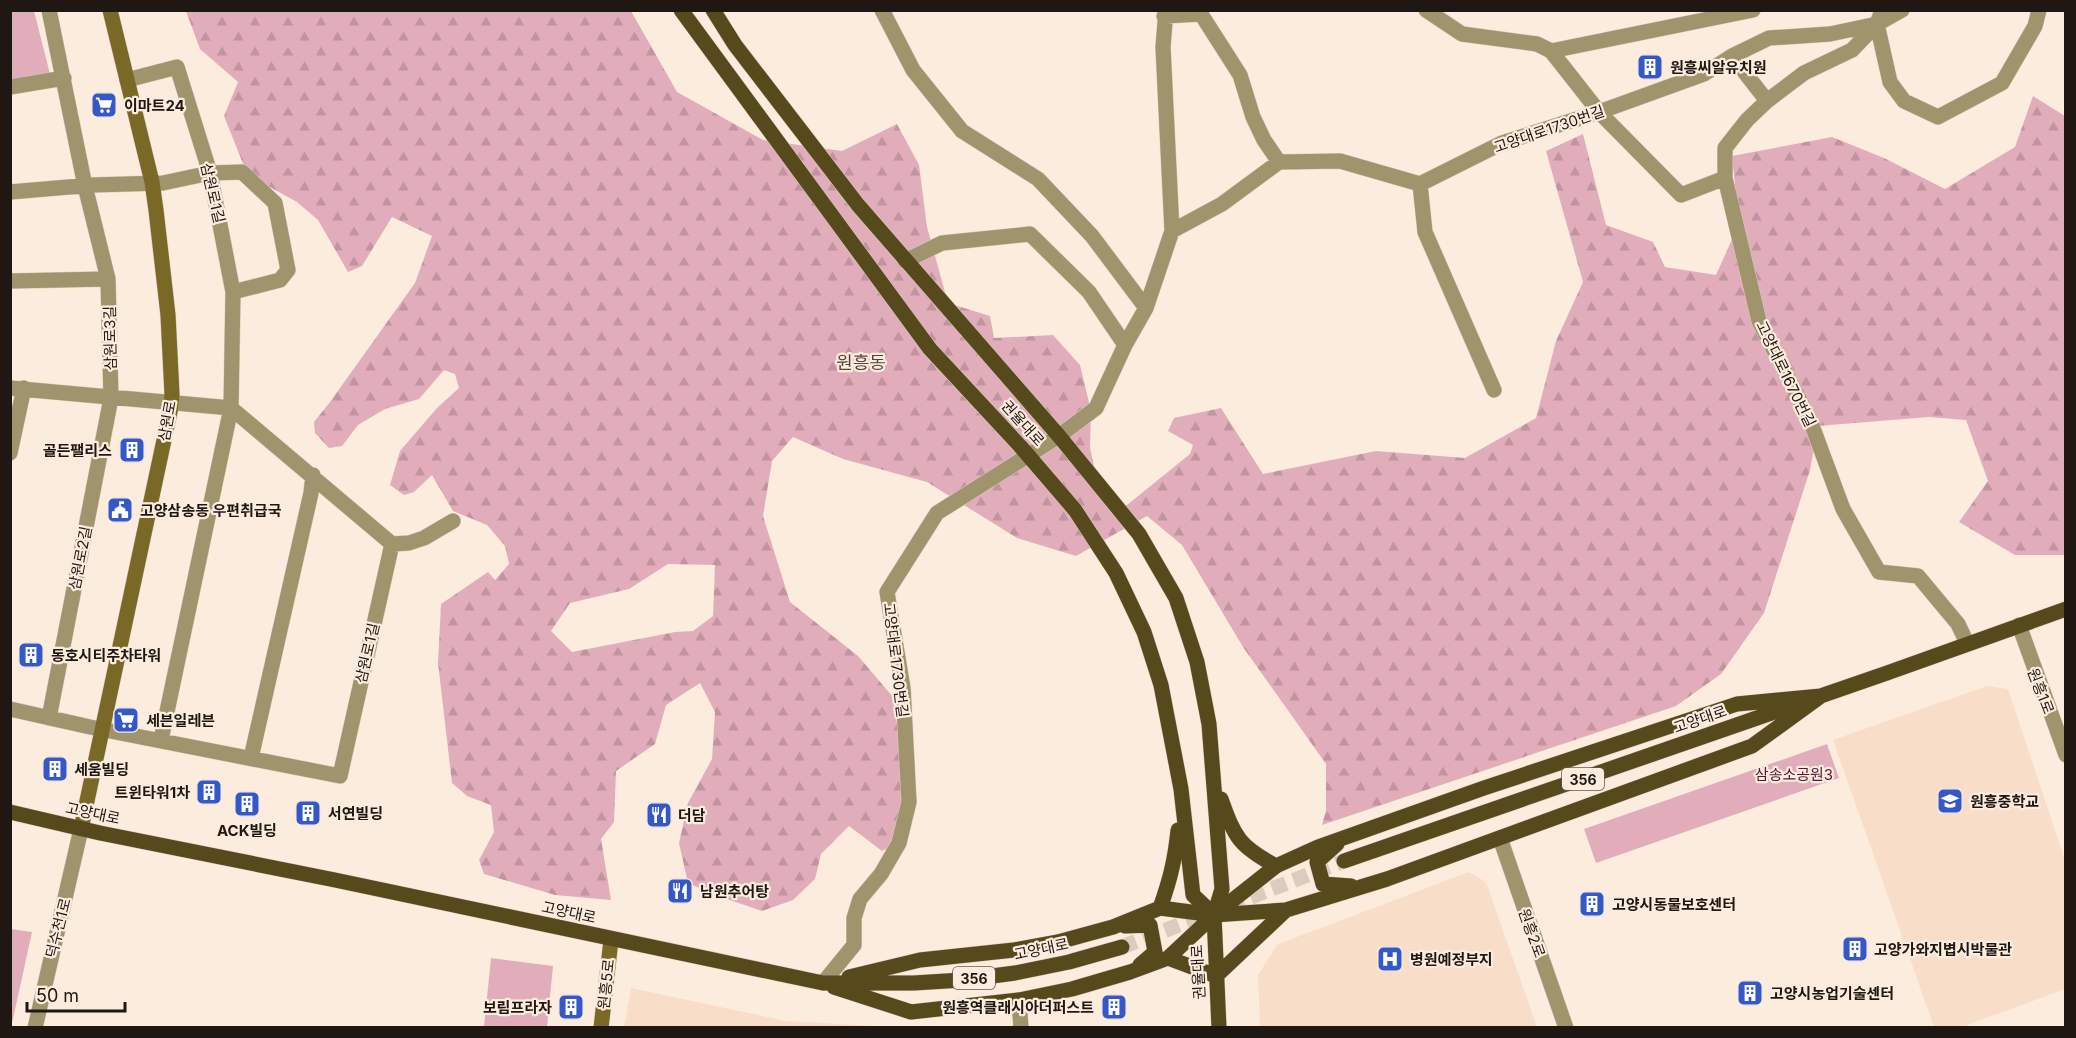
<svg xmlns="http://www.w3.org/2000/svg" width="2076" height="1038" font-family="Inter,'Noto Sans KR',sans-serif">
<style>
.built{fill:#f8dec8}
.forest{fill:url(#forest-firs);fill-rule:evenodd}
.park{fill:#e1adbb}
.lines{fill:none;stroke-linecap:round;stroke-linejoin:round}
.primary-tunnel{stroke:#dbccbf;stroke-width:15;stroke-dasharray:15 8;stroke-linecap:butt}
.minor-casing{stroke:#d9cabd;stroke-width:16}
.tertiary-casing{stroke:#d9cabd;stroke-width:16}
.secondary-casing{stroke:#d9cabd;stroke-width:16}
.primary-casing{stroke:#d9cabd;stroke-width:16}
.minor{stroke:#9f946c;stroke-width:15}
.tertiary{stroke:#9f946c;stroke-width:15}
.secondary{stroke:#796826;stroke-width:15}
.primary{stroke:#564a1d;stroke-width:15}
.labels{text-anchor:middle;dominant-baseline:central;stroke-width:4.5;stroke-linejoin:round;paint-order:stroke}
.shield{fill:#fcecde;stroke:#61584f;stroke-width:1.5}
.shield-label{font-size:14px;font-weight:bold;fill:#1f1812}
.poi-label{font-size:15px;font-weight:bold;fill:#1f1812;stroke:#fcecde;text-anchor:start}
.street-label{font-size:15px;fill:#1f1812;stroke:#fcecde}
.park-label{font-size:15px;fill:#591831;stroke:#fcecde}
.quarter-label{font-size:18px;fill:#554537;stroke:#fcecde}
</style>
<defs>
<pattern id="forest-firs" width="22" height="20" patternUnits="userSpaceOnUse" patternTransform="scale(1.5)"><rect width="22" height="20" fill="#e1adbb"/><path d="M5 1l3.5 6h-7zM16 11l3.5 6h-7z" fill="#c194a0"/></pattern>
</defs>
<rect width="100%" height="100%" fill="#fcecde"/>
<path class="built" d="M1987 686 2008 689 2065 861V989L1962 1027H1934L1833 740Z
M1469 872 1486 882 1537 1027H1260L1258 975 1278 944Z
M631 988 786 1021 893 1027H624Z"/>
<path class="forest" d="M186 11H631L677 92 763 140 842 151 897 124 919 165 927 227 948 303 990 316 994 338 1053 335 1080 365 1091 411 1090 448 1099 489 1112 503 1127 505 1190 454 1193 445 1168 431 1174 418 1221 408 1263 474 1376 451 1465 458 1536 418 1556 341 1583 282 1546 151 1583 134 1606 225 1653 242 1665 267 1716 275 1739 224 1732 156 1832 137 1884 158 1945 189 2015 147 2033 96 2065 116V555H2015L1959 522 1988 481 1966 420 1929 417 1818 426 1810 470 1764 613 1721 674 1676 706 1322 825 1326 810V764L1243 647 1182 545 1147 516 1076 556 1017 538 927 482 843 459 793 437 772 461 763 516 790 602 858 656 893 697 909 802 899 843 882 851 849 826 821 854 815 879 793 900 762 911 715 895 688 883 679 843 688 803 712 759 715 712 700 683 666 705 655 744 616 771 614 822 601 839 611 900 555 895 484 874 479 860 494 832 491 805 467 796 452 783 438 663 441 604 488 572 495 580 509 564 505 546 487 525 453 511 432 475 414 492 404 495 390 485 400 451 437 408 459 388 455 374 444 370 419 399 385 409 358 425 342 446 329 448 315 433 314 422 330 402 415 283 432 236 392 217 362 266 348 272 318 220 297 202 268 186 244 166 224 116 238 82 200 49ZM668 564 715 565 713 616 693 631 675 632 572 652 551 631 570 603 629 589Z"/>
<path class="park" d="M11 11H34L50 74 11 81Z
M1827 744 1839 778 1596 863 1584 829Z
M10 929 32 932 11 1028 10 1027Z
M491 958 553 966 547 1027H484Z"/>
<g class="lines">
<path class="primary-tunnel" d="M1122 947 1344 861"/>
<g class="minor-casing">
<path id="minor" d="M882 10 913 70 962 131 1038 179 1092 236 1146 308
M1426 10 1462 34 1537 44 1551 51 1753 10
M1882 10 1877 24 1852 50 1804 73 1767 101 1747 120 1725 148V178L1759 321 1810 420 1843 509 1879 572 1918 576 1958 624 1967 643
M1164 16 1201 14 1240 75 1253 117 1264 140 1279 162
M1877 24 1890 82 1904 101 1938 117 2002 83 2035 26 2039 10
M1551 51 1599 112 1681 195 1725 178
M1732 56 1767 101
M127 80 177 67 210 173 233 292 231 408 161 740
M10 87 64 78
M1420 184 1425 232 1494 390
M10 192 92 185 163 183 210 173 242 172 275 203 288 270 280 280 233 292
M1172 231 1222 204 1279 162 1340 161 1420 184 1502 143 1599 112 1704 74 1732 56 1769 38 1830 34 1877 24 1902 10
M905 261 942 243 1030 234 1089 292 1125 345
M10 281 108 279
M10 388 231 408 392 544 340 776 90 727 10 709
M10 453 24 388
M392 544 409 543 424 538 453 521
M49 718 111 398 108 279 85 186 49 10
M251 758 311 493 313 475
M823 983 854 945V918L860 899 881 874 899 843 909 802 903 688 887 592 937 513 1059 436 1096 408 1125 345 1146 308 1172 231 1163 47 1166 10"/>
</g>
<g class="tertiary-casing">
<path id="tertiary" d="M2019 625 2066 755
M1500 838 1566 1028
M1019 1000 1021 1028
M35 1028 81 829"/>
</g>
<g class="secondary-casing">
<path id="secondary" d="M81 829 170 412 172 394 168 315 156 210 152 182 110 10
M601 1028 611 940"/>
</g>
<g class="primary-casing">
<path id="primary" d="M681 10 930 349 1020 446 1075 510 1116 573 1144 632 1161 685 1181 789 1193 895 1214 915
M713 10 735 45 858 205 1059 436 1139 534 1176 598 1197 662 1209 724 1222 889 1214 915 1219 1028
M1221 799C1235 838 1239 846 1276 866
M10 812 100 833 335 880 823 983H914L962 980 1015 973 1069 962 1122 947
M1337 844 1317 862 1323 884 1351 886
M1344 861 1887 673 2066 609
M1160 908C1170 880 1175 860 1178 830
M1125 926 1150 925 1155 952 1140 965
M1168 958 1216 976 1286 910
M849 977 920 960 1014 950 1058 942 1113 927 1160 908 1214 915 1286 910 1387 879 1752 746 1821 696
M834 987 911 1012 1019 1000 1072 989 1130 972 1168 958 1214 915 1276 866 1318 847 1484 788 1737 704 1821 696"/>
</g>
<use href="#minor" class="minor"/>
<use href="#tertiary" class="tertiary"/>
<use href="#secondary" class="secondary"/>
<use href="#primary" class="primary"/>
</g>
<defs>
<g id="building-square" transform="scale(1.35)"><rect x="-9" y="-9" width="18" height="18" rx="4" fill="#3558c9" stroke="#fcecde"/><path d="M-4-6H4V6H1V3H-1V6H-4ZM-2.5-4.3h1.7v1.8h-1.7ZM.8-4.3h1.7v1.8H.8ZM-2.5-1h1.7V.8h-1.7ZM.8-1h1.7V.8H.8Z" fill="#fff"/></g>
<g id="supermarket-square" transform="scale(1.35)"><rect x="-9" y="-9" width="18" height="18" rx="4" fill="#3558c9" stroke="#fcecde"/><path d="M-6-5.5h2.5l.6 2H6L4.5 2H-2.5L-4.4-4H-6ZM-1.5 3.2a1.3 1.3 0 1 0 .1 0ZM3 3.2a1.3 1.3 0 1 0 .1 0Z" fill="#fff"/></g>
<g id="civic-square" transform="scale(1.35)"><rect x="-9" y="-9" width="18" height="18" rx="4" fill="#3558c9" stroke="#fcecde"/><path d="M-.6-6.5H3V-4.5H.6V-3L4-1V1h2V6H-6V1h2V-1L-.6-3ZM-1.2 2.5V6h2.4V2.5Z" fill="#fff"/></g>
<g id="school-square" transform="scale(1.35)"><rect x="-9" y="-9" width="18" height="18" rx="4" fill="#3558c9" stroke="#fcecde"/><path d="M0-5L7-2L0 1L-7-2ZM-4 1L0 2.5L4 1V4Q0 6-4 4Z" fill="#fff"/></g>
<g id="restaurant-square" transform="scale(1.35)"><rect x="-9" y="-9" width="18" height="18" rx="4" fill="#3558c9" stroke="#fcecde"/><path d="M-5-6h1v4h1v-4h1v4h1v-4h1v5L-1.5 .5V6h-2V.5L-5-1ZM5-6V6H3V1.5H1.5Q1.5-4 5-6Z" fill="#fff"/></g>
<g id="hospital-square" transform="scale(1.35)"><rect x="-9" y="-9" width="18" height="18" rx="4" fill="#3558c9" stroke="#fcecde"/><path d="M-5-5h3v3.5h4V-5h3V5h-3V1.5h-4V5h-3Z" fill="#fff"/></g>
</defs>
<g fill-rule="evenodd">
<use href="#building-square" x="1650" y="67"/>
<use href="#supermarket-square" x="104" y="105"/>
<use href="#building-square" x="132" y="450"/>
<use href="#civic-square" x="120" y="510"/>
<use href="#building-square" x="31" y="655"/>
<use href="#supermarket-square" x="126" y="720"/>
<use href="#building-square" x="55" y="769"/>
<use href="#building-square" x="209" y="792"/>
<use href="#school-square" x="1950" y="801"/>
<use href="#building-square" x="247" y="804"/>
<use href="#building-square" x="308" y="813"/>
<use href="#restaurant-square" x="659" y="815"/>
<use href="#restaurant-square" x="680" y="891"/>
<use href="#building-square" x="1592" y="904"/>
<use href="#building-square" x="1855" y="949"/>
<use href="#hospital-square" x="1390" y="959"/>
<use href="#building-square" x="1750" y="993"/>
<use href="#building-square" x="571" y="1007"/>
<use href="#building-square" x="1114" y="1007"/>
</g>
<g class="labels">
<g class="shield">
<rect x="1562" y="768" width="42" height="22" rx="4.5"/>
<rect x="953" y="967" width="42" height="22" rx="4.5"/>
</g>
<g class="shield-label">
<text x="1583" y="779">356</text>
<text x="974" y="978">356</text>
</g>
<g class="poi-label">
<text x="1670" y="67">원흥씨알유치원</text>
<text x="124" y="105">이마트24</text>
<text x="112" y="450" text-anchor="end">골든팰리스</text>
<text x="140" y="510">고양삼송동 우편취급국</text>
<text x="51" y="655">동호시티주차타워</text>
<text x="146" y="720">세븐일레븐</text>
<text x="74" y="769">세움빌딩</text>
<text x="190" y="792" text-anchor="end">트윈타워1차</text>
<text x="1970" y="801">원흥중학교</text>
<text x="328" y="813">서연빌딩</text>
<text x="678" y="815">더담</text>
<text x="247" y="830" text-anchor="middle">ACK빌딩</text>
<text x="700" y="891">남원추어탕</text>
<text x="1612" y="904">고양시동물보호센터</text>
<text x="1874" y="949">고양가와지볍시박물관</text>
<text x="1410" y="959">병원예정부지</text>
<text x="1770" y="993">고양시농업기술센터</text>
<text x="552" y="1007" text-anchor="end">보림프라자</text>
<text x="1094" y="1007" text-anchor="end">원흥역클래시아더퍼스트</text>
</g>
<g class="street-label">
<text transform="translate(1549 129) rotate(-19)">고양대로1730번길</text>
<text transform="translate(213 193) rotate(77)">삼원로1길</text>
<text transform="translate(110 338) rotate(-91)">삼원로3길</text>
<text transform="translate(1786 374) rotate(64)">고양대로1670번길</text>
<text transform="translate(167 421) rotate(-80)">삼원로</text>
<text transform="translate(1023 423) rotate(48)">권율대로</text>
<text transform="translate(80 558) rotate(-79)">삼원로2길</text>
<text transform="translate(367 653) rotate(-77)">삼원로1길</text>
<text transform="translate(896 660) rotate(83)">고양대로1730번길</text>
<text transform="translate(2041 691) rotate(69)">원흥1로</text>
<text transform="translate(1700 719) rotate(-19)">고양대로</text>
<text transform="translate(93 813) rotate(12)">고양대로</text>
<text transform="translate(569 912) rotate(12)">고양대로</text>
<text transform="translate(58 928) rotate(-76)">덕수천1로</text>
<text transform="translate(1532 933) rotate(70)">원흥2로</text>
<text transform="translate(1041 949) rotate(-12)">고양대로</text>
<text transform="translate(1198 972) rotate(-93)">권율대로</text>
<text transform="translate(606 984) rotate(-84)">원흥5로</text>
</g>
<g class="park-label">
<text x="1794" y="774">삼송소공원3</text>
</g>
<g class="quarter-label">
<text x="861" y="362">원흥동</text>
</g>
</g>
<rect width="2076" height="1038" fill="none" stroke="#1f1812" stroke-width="24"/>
<path d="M27 1002v9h98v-9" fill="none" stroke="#1f1812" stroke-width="3"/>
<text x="36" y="1002" font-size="18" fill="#1f1812" stroke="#fcecde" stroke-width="4.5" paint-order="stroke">50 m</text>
</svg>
